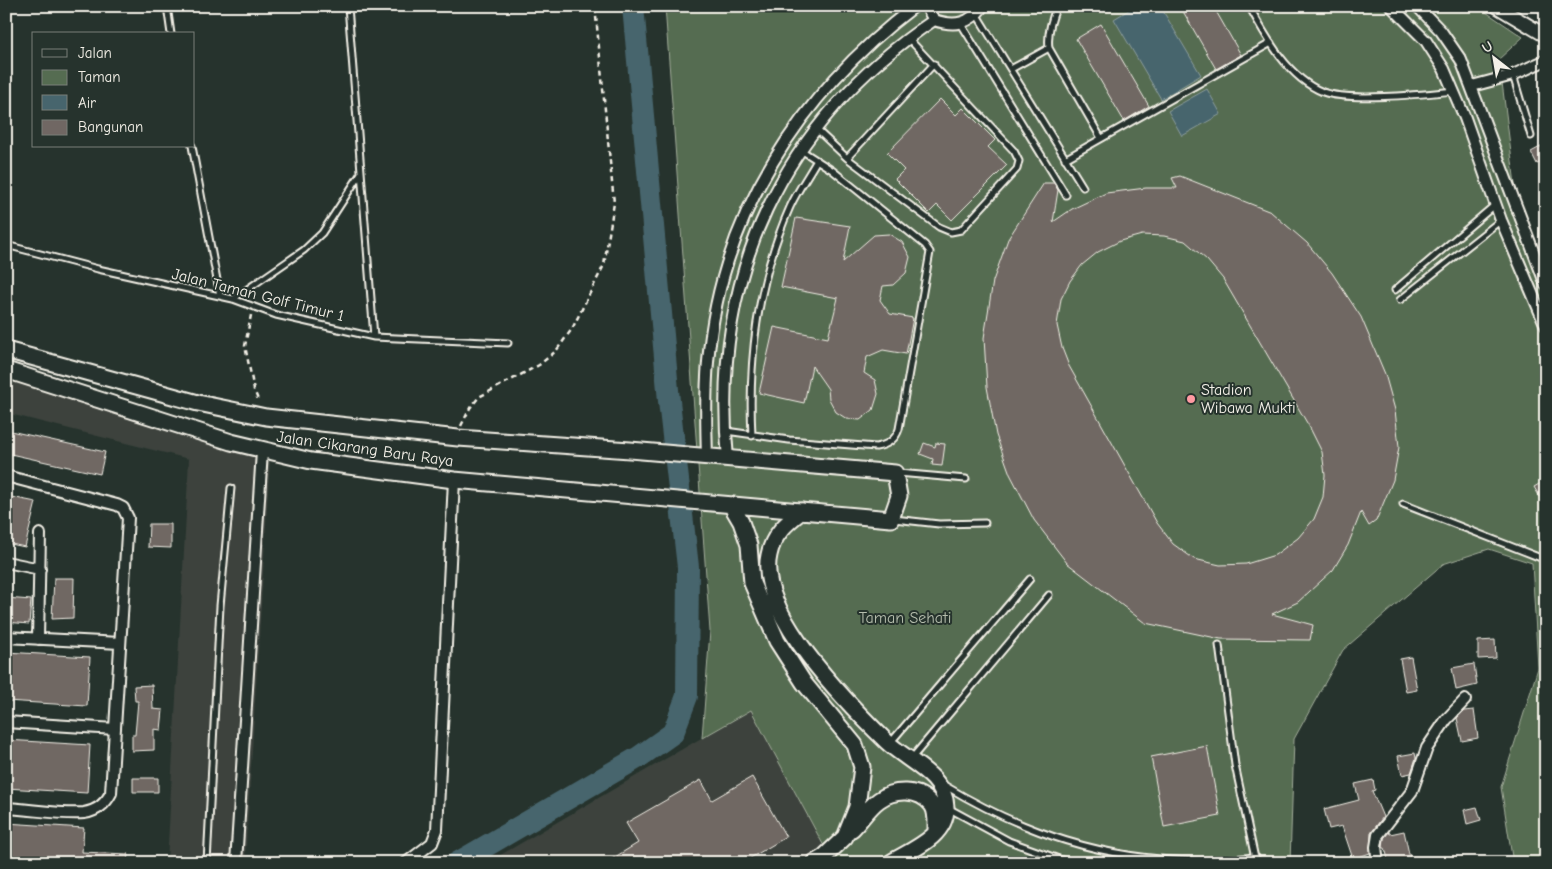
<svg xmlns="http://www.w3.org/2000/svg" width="1552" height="869" font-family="'Comic Neue',sans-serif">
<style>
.built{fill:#3c433d}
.green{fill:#556c51;stroke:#a4ae9c}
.water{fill:#47656d;stroke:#8c9d9e}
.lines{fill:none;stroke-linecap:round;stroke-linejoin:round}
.river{stroke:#47656d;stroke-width:22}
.building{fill:#706763;stroke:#f4f1e8;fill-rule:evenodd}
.service-casing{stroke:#f4f1e8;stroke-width:9}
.minor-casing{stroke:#f4f1e8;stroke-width:14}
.tertiary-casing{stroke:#f4f1e8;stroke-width:16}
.secondary-casing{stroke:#f4f1e8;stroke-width:19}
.path{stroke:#f4f1e8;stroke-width:2.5;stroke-dasharray:5 4;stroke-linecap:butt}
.service{stroke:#26332d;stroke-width:5}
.minor{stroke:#26332d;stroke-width:10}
.tertiary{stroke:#26332d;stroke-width:12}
.secondary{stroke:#26332d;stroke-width:15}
.poi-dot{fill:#ff9aa2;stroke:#26332d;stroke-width:2}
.labels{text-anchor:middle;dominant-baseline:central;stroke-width:4;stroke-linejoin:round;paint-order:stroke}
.street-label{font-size:16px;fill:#f4f1e8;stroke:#26332d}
.poi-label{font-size:16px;fill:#f4f1e8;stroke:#26332d;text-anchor:start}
.park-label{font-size:16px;fill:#b4bcac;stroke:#26332d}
</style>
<rect width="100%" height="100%" fill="#26332d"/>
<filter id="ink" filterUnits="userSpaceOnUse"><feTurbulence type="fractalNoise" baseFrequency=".02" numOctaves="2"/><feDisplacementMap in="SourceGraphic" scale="10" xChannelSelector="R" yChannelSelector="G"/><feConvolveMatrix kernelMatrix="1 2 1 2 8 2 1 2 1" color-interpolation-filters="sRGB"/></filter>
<g filter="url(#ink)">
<path class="built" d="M6 374 271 446 245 863H167L189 459 6 413Z
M751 709 833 863H487Z"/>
<path class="green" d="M665 6H1477L1523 37 1499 59 1518 208 1546 263V861L1513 863 1501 787 1538 668 1532 563 1489 549 1443 564 1343 650 1294 739 1290 863H833L751 710 702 738 710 631Z"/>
<path class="water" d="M1135 6H1160L1201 75 1161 99 1114 19Z
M1207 89 1221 114 1182 136 1168 111Z"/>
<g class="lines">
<path class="river" d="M457 863 639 757 673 733 687 696 688 567 669 401 633 6"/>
</g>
<path class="building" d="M1180 6H1213L1241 55 1216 69Z
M1101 24 1149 106 1124 121 1076 39Z
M940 99 956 115 963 108 995 140 988 147 1007 165 952 220 937 205 929 213 895 179 904 170 887 153Z
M1546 144V160L1537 164 1531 152Z
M1180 176 1271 212 1307 243 1332 273 1361 317 1385 374 1395 410 1399 447 1393 480 1376 521 1369 526 1361 512 1348 545 1333 570 1298 602 1272 614 1313 625 1310 640 1221 639 1145 623 1067 563 1034 520 1010 474 996 435 987 387 984 338 993 281 1008 239 1044 183H1054L1058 190 1053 222 1072 209 1106 193 1146 188H1177L1172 178ZM1142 235 1164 236 1185 241 1207 260 1223 279 1310 428 1322 452 1325 475 1323 497 1314 519 1298 538 1275 555 1246 564 1220 565 1194 559 1173 544 1157 523 1069 366 1062 348 1057 325 1061 299 1070 281 1082 265 1098 252 1120 241Z
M796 218 850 226 843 262 874 235 889 234 902 242 910 257 906 273 893 285 883 286 880 300 890 314 913 318 906 354 883 350 867 357 864 373 875 380 878 394 873 410 860 420 847 419 836 412 829 399 828 389 812 366 804 403 759 393 774 327 828 338 838 298 781 287Z
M6 430 105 452 100 474 6 453Z
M924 443 935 447 936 443 945 444 942 466 932 465 933 459 920 454Z
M1546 480V507L1534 487Z
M6 496 36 502 25 547 6 543Z
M149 524H171V548L148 547Z
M54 578H74L73 618 52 619Z
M6 598 31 600 29 624 6 622Z
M1495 640 1496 658 1478 659V641Z
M6 652 90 657 87 706 6 701Z
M1411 657 1417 690 1406 692 1400 659Z
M1474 664 1477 685 1456 690 1452 668Z
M152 685 153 709 163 710 161 730 154 729V750L132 751V735H135L138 701H135L134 686Z
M1474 710 1478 738 1462 741 1457 718 1464 711Z
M6 740 90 745 87 793 6 788Z
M1207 746 1220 816 1164 827 1151 757Z
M1415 753 1416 758 1411 773 1402 775 1398 756Z
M752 777 786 837 742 863H605L638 843 626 823 701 780 712 800Z
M133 778H158V792H133Z
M1373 780 1375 790 1372 791 1383 817 1371 833 1370 853 1353 859 1342 826 1329 829 1324 809 1359 800 1355 784Z
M1477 807 1481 820 1467 824 1464 810Z
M6 823 84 828 82 852 128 854 127 863H6Z
M1404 831 1411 863H1389L1385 848H1383L1384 838 1389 832 1390 834Z"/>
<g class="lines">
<g class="service-casing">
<path id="service" d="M167 6 171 34
M348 6 374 337
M1057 6C1051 20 1047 33 1049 48L1101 138
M1249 6C1266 37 1288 78 1323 92 1350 102 1424 94 1454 91
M977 15 1083 187
M961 24 1066 195
M1011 69 1049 48
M1513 75 1531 136
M816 129 847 158 939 227 951 232 961 230 1017 169 1019 161 1014 151 909 39
M192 146 220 296
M847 158 934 64
M1065 159 1271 43
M6 245 98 269 233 299 276 315 374 337 508 343
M1395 290 1496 204
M233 299 304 250 322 233 361 173
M1400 300 1501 220
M726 431 789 440 876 447C887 445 896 439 899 429L930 252 925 245 832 170 801 150
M752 436C748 358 758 279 790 207 797 191 808 176 817 160
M898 473 966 479
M1403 504 1546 560
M894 519 939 524 985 523
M1219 645 1235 765 1256 863
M891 742 1030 579
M912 758 1049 595
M944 785C1024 833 1104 860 1199 861 1218 861 1237 858 1256 857
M948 808 1009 841 1070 863
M207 863 220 606 231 488"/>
</g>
<g class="minor-casing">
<path id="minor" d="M926 6 934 20
M1391 6 1426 41 1444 69 1465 118 1501 220 1546 326
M1417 6 1441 31 1461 60 1546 285
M934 20C955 27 970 24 983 6
M1472 86 1513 75 1546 60
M707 457C706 426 705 394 708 362 720 216 800 93 915 6
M728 459C710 276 781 123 934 20
M6 476 117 505 123 508 128 518 111 793C106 803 97 811 84 813 64 815 28 809 6 808
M6 562 40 569
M6 637 120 643
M38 639 40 534
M6 722 115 729
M236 863 262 451
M406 863 432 843 437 830 454 480
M1378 863 1376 847 1378 835 1412 791 1427 748 1446 720 1465 700"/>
</g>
<g class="tertiary-casing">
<path id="tertiary" d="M1496 6 1546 36"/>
</g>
<g class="secondary-casing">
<path id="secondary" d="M6 350 198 403 266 417 458 438 630 450 895 473 899 496 891 519 454 480 311 461 231 442 6 370
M731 505 741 522 749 545 752 583 777 641 804 683 855 745 862 767 857 807 845 837 824 857 814 863
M802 511C786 523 773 535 769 555 756 612 849 705 887 742 908 762 945 775 946 807 947 837 911 850 890 863
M852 829C861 820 869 807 879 800 894 789 919 788 932 805 937 812 936 823 936 831"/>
</g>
<path class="path" d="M251 315 245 346 254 390 259 402
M461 426 470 408 479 397 539 365 556 351 572 329 604 265 614 203 595 6"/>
<use href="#service" class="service"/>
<use href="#minor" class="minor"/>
<use href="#tertiary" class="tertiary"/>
<use href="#secondary" class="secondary"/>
</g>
</g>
<circle class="poi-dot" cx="1191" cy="399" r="5"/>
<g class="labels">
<g class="street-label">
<text transform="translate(258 295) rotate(14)">Jalan Taman Golf Timur 1</text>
<text transform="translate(365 449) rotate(8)">Jalan Cikarang Baru Raya</text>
</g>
<g class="poi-label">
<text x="1201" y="390">Stadion<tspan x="1201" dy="18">Wibawa Mukti</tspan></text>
</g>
<g class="park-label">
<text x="905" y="618">Taman Sehati</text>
</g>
</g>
<rect width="1552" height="869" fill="none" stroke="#26332d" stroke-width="25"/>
<rect x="12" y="12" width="1527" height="844" fill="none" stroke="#f4f1e8" stroke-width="2" filter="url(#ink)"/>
<rect x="32" y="32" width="162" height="115" fill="#26332d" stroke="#787f78"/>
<rect x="42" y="49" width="25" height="8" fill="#26332d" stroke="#787f78"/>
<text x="78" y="58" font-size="15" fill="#f4f1e8">Jalan</text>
<rect x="42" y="70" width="25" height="15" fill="#556c51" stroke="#787f78"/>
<text x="78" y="82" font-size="15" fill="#f4f1e8">Taman</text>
<rect x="42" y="95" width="25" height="15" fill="#47656d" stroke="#787f78"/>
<text x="78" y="108" font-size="15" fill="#f4f1e8">Air</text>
<rect x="42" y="120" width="25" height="15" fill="#706763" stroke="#787f78"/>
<text x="78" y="132" font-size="15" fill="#f4f1e8">Bangunan</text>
<g transform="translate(1494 58) rotate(329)" stroke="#26332d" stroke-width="4" paint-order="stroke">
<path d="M0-4L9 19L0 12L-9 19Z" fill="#f4f1e8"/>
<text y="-8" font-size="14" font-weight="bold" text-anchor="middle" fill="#f4f1e8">U</text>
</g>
</svg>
